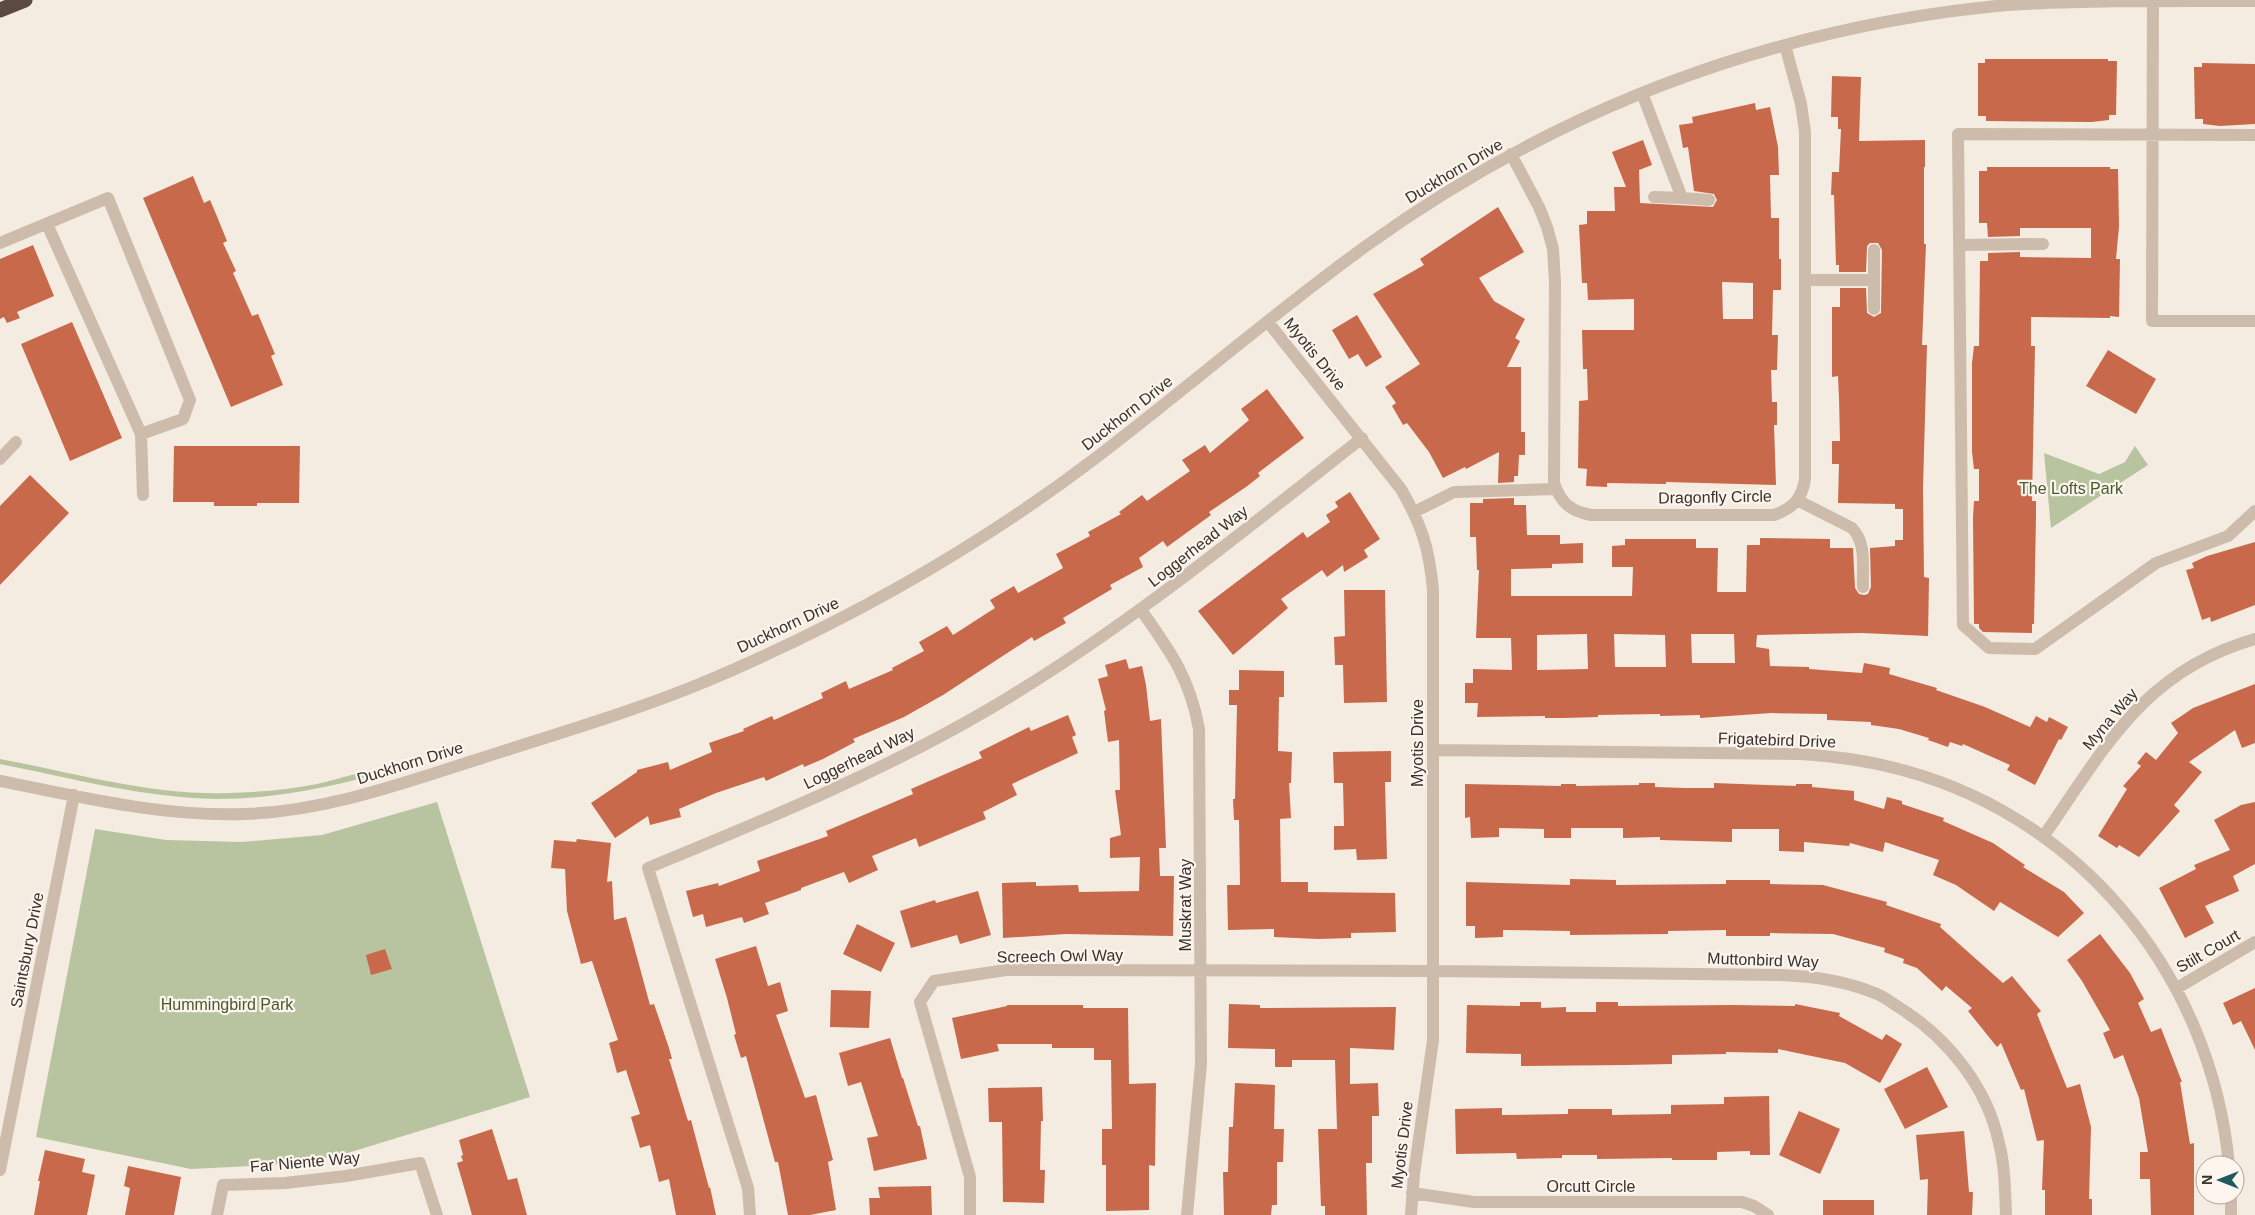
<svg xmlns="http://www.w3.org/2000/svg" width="2255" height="1215" font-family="Arial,sans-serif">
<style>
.green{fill:#b8c4a0}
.building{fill:#c8694b;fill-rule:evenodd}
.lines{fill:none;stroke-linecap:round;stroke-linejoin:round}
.minor{stroke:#cdbbac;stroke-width:12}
.highway{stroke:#5c4a42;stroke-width:15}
.labels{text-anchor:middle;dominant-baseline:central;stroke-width:4.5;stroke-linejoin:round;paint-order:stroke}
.street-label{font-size:16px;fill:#3b302b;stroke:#fbf5ee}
.park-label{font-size:16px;fill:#4a5a2e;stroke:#fbf5ee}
</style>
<rect width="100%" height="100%" fill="#f4ebe1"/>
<path class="green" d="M2135 446 2148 465 2051 528 2044 453 2099 474 2125 462Z
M0 759C75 773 153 796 230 793 258 792 289 790 317 784 340 779 363 770 387 768L388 771C332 787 275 799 217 799 144 798 71 778 0 764Z
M437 802 530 1097 338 1156 271 1165 191 1169 36 1137 95 829 166 840 242 842 322 835Z"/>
<path class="building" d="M1985 59H2108V61H2117L2116 115H2109V120L2092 122 1986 121V116H1978V63H1985Z
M2202 63 2255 64V124L2220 126 2203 124V119H2195L2194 67H2202Z
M1832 76 1861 77 1859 141 1925 140V167H1924V244H1926L1922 345H1927L1923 488 1924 577 1929 578 1928 636 1862 633 1757 635 1756 647 1769 649 1770 666 1809 667V669L1862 673 1864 663 1890 668 1889 674 1937 688 1936 690 1985 707 2030 727 2036 716 2047 722 2049 717 2068 727 2061 740 2059 739 2035 785 2007 770 2010 765 1963 744 1962 746 1950 742 1948 747 1928 740 1929 738 1899 729 1871 725V722L1827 720V714L1771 713 1700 718V715L1660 716V714L1598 715V717L1565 718H1545V716L1477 717 1478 703H1465V683H1473V669L1512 670 1511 638H1476L1479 570H1477L1476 537H1470V503H1483V499L1514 498V505H1526L1527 535H1560V544L1583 543V563L1552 564V568L1511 569V596H1632L1633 567H1612V546L1625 545V539H1696V548H1718L1717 592H1746L1747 545H1760V538L1830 539V548H1853L1855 588 1859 594 1864 595 1868 594 1871 587 1870 548 1895 546V540H1903V509H1895V504L1838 503 1839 464H1832V441H1840L1839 398 1838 376 1832 377V307H1840V288H1866L1867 313 1874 317 1881 313 1882 250 1878 243H1870L1867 246 1866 272H1839V265H1836L1834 195H1831L1832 172H1839L1841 129H1838V117H1831ZM1587 634 1588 669 1537 670V635ZM1614 634 1665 635 1666 667H1615ZM1691 634H1734L1735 663H1692Z
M1755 103 1756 110 1770 107 1778 147 1779 175H1770L1771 218H1779V259H1781V290H1773L1772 335H1778L1777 370H1771L1772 402H1777V425H1774L1776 485 1666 482V484L1607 483V487L1586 486 1587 469 1578 468 1579 401 1588 400 1587 369H1583L1582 330H1634V299L1588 300 1587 283H1582L1579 225 1587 224V211H1615L1614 187H1626L1612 152 1643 140 1652 165 1639 170 1640 203 1713 207 1717 200 1714 194 1694 191 1688 147 1683 148 1679 125 1693 123 1692 117ZM1722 282 1753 283V319H1723Z
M1987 167H2110V169H2118L2119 226 2116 259H2120L2119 317 2110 316V318L2031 317V346H2035L2032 501H2036V516L2034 624H2032V633L1983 632 1979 628V624H1974L1973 518 1974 501H1979V469H1974L1972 452V363L1974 346H1979L1980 261H1988V253L2020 252V257L2091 258V228H2020V236L1988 237 1987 223H1979V171H1987Z
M193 176 204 203 210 200 216 214 227 241 223 243 236 271 233 273 252 316 258 314 275 354 271 356 283 385 231 407 143 198Z
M1498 207 1524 252 1479 278 1494 301 1525 319 1515 338 1520 341 1507 367H1521V432H1525V455H1519L1518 476H1514V482L1498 483 1499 452 1466 469 1465 467 1443 478 1429 452 1407 423 1403 425 1392 406 1396 403 1385 387 1420 364 1373 294 1424 265 1420 259Z
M33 245 54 296 17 312 20 318 7 323 4 317 0 319V259Z
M1357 315 1382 357 1366 367 1358 354 1349 359 1332 330Z
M72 322 122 438 70 461 21 344Z
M2108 350 2156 379 2136 414 2086 386Z
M1267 389 1304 438 1258 473 1260 476 1246 487 1209 512 1211 515 1167 547 1163 541 1139 558 1143 567 1110 585 1112 589 1063 618 1066 623 1034 641 1032 637 943 695 904 717 853 739 855 742 823 759 804 767 803 764 766 781 764 777 716 793 679 809 681 817 650 825 648 816 615 838 591 803 637 772V770L668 762 670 770 712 752 709 743 744 731 743 729 772 716 774 720 823 698 821 693 846 681 849 689 893 670 892 668 924 651 919 642 947 626 953 635 995 608 990 600 1014 586 1018 593 1063 568 1056 554 1090 536 1088 532 1121 514 1119 512 1142 495 1147 501 1190 471 1182 460 1205 445 1210 453 1249 420 1241 409Z
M174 446H300L299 503H257V506H214V502H173Z
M30 475 69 513 0 585V506Z
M1350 492 1380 539 1364 550 1368 557 1344 572 1343 565 1327 577 1322 570 1281 599 1288 608 1233 655 1198 611 1303 532 1307 538 1330 522 1326 515 1338 507 1335 502Z
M2255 542V605L2211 622 2210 617 2202 620 2186 570 2194 568 2192 563 2207 556Z
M1344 590H1385L1387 702 1344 703 1343 665H1335L1334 637 1345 636Z
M1126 659 1129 669 1142 666 1146 685 1150 721 1161 719 1166 848H1159L1160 876H1174L1173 936 1066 934 1003 938 1002 883 1036 882V886L1078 885 1079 892 1139 891 1140 857 1110 858V838L1121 835 1115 790H1120L1119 740 1108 742 1104 711 1106 710 1098 679 1108 676 1105 665Z
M1239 670 1284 671V697H1279L1278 751 1292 752 1291 783H1289L1291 818 1280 819 1281 882H1308V892L1395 893 1396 932 1351 933V938L1318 939 1274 937V929L1228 930 1227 885H1240L1239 820H1234L1233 799H1235L1237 705H1229V690H1239Z
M2255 684V743L2242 748 2235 730 2189 762 2202 772 2174 805 2180 811 2139 857 2119 845 2117 848 2098 836 2127 789 2123 786 2141 766 2137 763 2146 752 2156 760 2178 733 2171 723 2193 708Z
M1068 715 1076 735 1072 737 1078 753 1012 784 1017 795 983 812 986 819 919 847 916 838 872 856 878 870 849 883 844 872 801 888V890L765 903 769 914 744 923 742 917 706 927 703 914 693 917 686 891 718 883 719 886 760 871 757 861 828 836 826 831 913 794 911 789 982 758 979 752 1029 727 1031 731Z
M1391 751V782H1385L1387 859 1357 860 1356 849 1334 850V826H1344L1343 783H1334L1333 752Z
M1639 783H1655V787L1685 788H1714V783L1796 786V784H1812V787L1854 791V800L1884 809 1887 797 1902 801V804L1944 818 1943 821 1993 843 2025 865 2023 867 2064 892 2084 913 2058 937 2000 902 1994 911 1956 885 1933 875 1939 860 1885 842 1883 852 1850 843 1849 846 1804 842V852L1779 851V829H1732V842L1660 840V837L1623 838V828H1571V838H1544V829L1499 828V837L1471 838 1470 817 1465 818V784L1561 786V784H1576V786L1639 785Z
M2255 802V864L2233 876 2239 891 2205 906 2214 923 2185 938 2159 888 2196 869 2194 865 2230 850 2214 820 2241 805Z
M577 839 611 843 607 882 612 881 614 920 626 917 650 1005 654 1004 669 1048 672 1059H669L688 1121 691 1120 709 1188 710 1187 716 1215H676L669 1179 659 1182 650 1145 640 1148 631 1117 640 1114 626 1070 617 1073 609 1043 618 1040 592 961 581 964 567 911 565 869 551 868 554 840 576 842Z
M1570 879 1616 880V885L1726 884V880H1770V884L1823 885 1887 902 1886 905 1941 924 1940 927 2003 983 2012 976 2041 1011 2037 1014 2067 1088 2080 1084 2091 1127 2089 1199H2092V1215H2045V1190H2042L2044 1140 2037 1141 2024 1089 2021 1090 2001 1043 1997 1047 1968 1011 1972 1008 1946 986 1942 991 1917 968 1903 963 1904 959 1884 952 1885 948 1833 934 1770 933V936H1726V930L1668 931V934L1570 935V931L1503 930V937L1475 938V926H1466V882L1570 885Z
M978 891 991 935 960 944 957 935 911 948 900 911 935 900 936 903Z
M857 924 895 943 881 972 843 954Z
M2100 934 2130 973 2144 999 2138 1003 2151 1032 2161 1028 2182 1082H2180L2190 1144 2194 1143V1215H2151L2150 1179H2140V1152H2148L2139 1098 2123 1055 2114 1059 2103 1033 2110 1030 2082 981 2067 960Z
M756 946 768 986 780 982 788 1011 776 1015 805 1098 816 1095 833 1160 828 1162 836 1210 810 1215H788L778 1162H775L746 1056 741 1058 734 1035 736 1034 727 998 715 959Z
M385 949 392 969 371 975 366 955Z
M2255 988V1050L2241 1021 2233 1025 2223 1003Z
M831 990 871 991 869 1028 830 1027Z
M1520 1002H1541V1008L1566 1007V1012H1596V1002H1618V1006L1733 1005 1795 1006V1004L1840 1013 1839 1016 1882 1040 1886 1034 1902 1044 1880 1083 1845 1063 1778 1049V1053L1726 1052V1054L1672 1055V1064L1626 1065 1521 1066V1054L1466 1053 1467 1005 1520 1006Z
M1229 1004 1260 1005V1008L1396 1007 1394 1050 1350 1048V1084L1378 1083 1379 1116H1372V1163H1366L1367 1215H1325V1206H1321L1318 1129H1337L1335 1060H1292V1067H1275V1049L1228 1048Z
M1007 1005H1083V1008H1128L1129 1084 1156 1083 1155 1166 1149 1165V1210L1106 1211V1165H1102V1129H1112L1111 1060H1094V1048H1052V1044H997L999 1051 961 1059 952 1018 1007 1006Z
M890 1038 902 1078H903L918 1126H920L927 1159 874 1171 867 1138 878 1136 861 1082 848 1086 839 1053Z
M1927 1067 1948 1107 1905 1129 1884 1089Z
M1235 1083 1275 1085 1274 1129H1284L1283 1162H1277V1205H1272L1271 1215H1224L1223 1172H1228L1229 1127H1233Z
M1042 1087 1043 1121H1041L1040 1170H1045L1044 1203 1003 1202 1002 1122H989L988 1088Z
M1769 1096 1770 1155H1750V1151L1717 1152V1160H1672V1158L1597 1159V1155H1562V1158L1517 1159 1516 1153 1456 1154 1455 1109 1502 1108V1115L1568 1114V1109H1612V1115L1671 1114V1105L1724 1104V1097Z
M1799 1111 1840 1129 1820 1174 1779 1155Z
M492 1129 508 1180 517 1178 527 1215H472L457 1163 463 1161 461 1156 463 1155 459 1140Z
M1964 1131 1969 1192H1973L1972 1215H1927L1928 1179 1920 1180 1916 1135Z
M45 1150 85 1159 82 1172 95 1175 87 1215H34L40 1181H38Z
M128 1166 181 1177 174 1215H125L130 1188 124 1186Z
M931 1186 932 1215H870L869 1198H880L878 1187Z
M1823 1200H1874V1215H1823Z"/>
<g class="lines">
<path class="minor" d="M2153 1 2152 321H2255
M1642 93 1682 198 1654 197
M2255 135 1958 134 1963 625 1989 648 2035 649 2156 563 2228 536 2255 511
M1511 154 1539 207 1547 227 1553 249 1555 282 1554 483C1561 503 1570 511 1591 515H1774C1793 508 1802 499 1805 479V132L1801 104 1785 45
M1682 198 1709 200
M47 224 141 434 143 495
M0 243 108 198 190 400 183 419 141 434
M1960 245 2043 244
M1874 250V309
M1805 280H1874
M1268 322 1401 489C1422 526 1429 547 1433 590V1040L1414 1174 1411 1215
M0 459 16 442
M1797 500 1852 528C1867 544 1862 566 1863 587
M1414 512 1454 492 1556 489
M1141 610C1170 651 1190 678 1199 729L1201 1064 1187 1215
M1433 750 1800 754C1829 756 1858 759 1886 766 2076 809 2211 973 2229 1165
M0 781C81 797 162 817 245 814 328 811 406 782 485 757 559 733 635 711 707 681 844 623 974 550 1093 460 1185 390 1272 314 1366 246 1426 203 1490 164 1557 131 1697 62 1852 19 2007 5 2090 0 2173 1 2255 1
M2043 837C2105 748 2143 671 2255 639
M2177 988 2255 942
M0 1170 74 795
M1412 1193 1474 1202H1742L1754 1206 1768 1215
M2231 1195V1215
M217 1215 223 1185 285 1183 346 1176 420 1163 437 1215
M750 1215 748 1188 648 868C765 820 882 772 991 708 1123 630 1241 533 1362 438
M970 1215V1177L920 1002 934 981 1006 970 1434 971 1780 975C1814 976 1846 981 1877 994 1885 997 1892 1003 1900 1008 1948 1038 1987 1087 1999 1143 2005 1166 2005 1191 2006 1215"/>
<path class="highway" d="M0 10 25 0"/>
</g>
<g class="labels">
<g class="street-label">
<text transform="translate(1454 171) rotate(-31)">Duckhorn Drive</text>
<text transform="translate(1315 354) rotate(51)">Myotis Drive</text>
<text transform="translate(1127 413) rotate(-38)">Duckhorn Drive</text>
<text transform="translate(1715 497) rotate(-1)">Dragonfly Circle</text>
<text transform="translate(1198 546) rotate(-38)">Loggerhead Way</text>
<text transform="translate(788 625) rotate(-25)">Duckhorn Drive</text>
<text transform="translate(2110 719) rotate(-50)">Myna Way</text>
<text transform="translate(1777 740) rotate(2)">Frigatebird Drive</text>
<text transform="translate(1417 743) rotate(-90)">Myotis Drive</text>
<text transform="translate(859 758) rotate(-26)">Loggerhead Way</text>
<text transform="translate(410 763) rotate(-17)">Duckhorn Drive</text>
<text transform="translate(1185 905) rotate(-90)">Muskrat Way</text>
<text transform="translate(27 950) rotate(-79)">Saintsbury Drive</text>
<text transform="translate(2208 951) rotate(-30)">Stilt Court</text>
<text transform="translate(1060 956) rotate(-1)">Screech Owl Way</text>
<text transform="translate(1763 960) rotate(2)">Muttonbird Way</text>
<text transform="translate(1402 1145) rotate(-83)">Myotis Drive</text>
<text transform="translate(305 1162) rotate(-5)">Far Niente Way</text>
<text x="1591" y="1186">Orcutt Circle</text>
</g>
<g class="park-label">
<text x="2071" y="488">The Lofts Park</text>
<text x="227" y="1004">Hummingbird Park</text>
</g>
</g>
<g transform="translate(2220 1180) rotate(270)"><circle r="24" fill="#fbf5ee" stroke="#aea6a0"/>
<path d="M0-4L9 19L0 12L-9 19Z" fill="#1f5a5e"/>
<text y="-8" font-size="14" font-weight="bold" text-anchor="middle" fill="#3b302b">N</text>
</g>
</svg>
